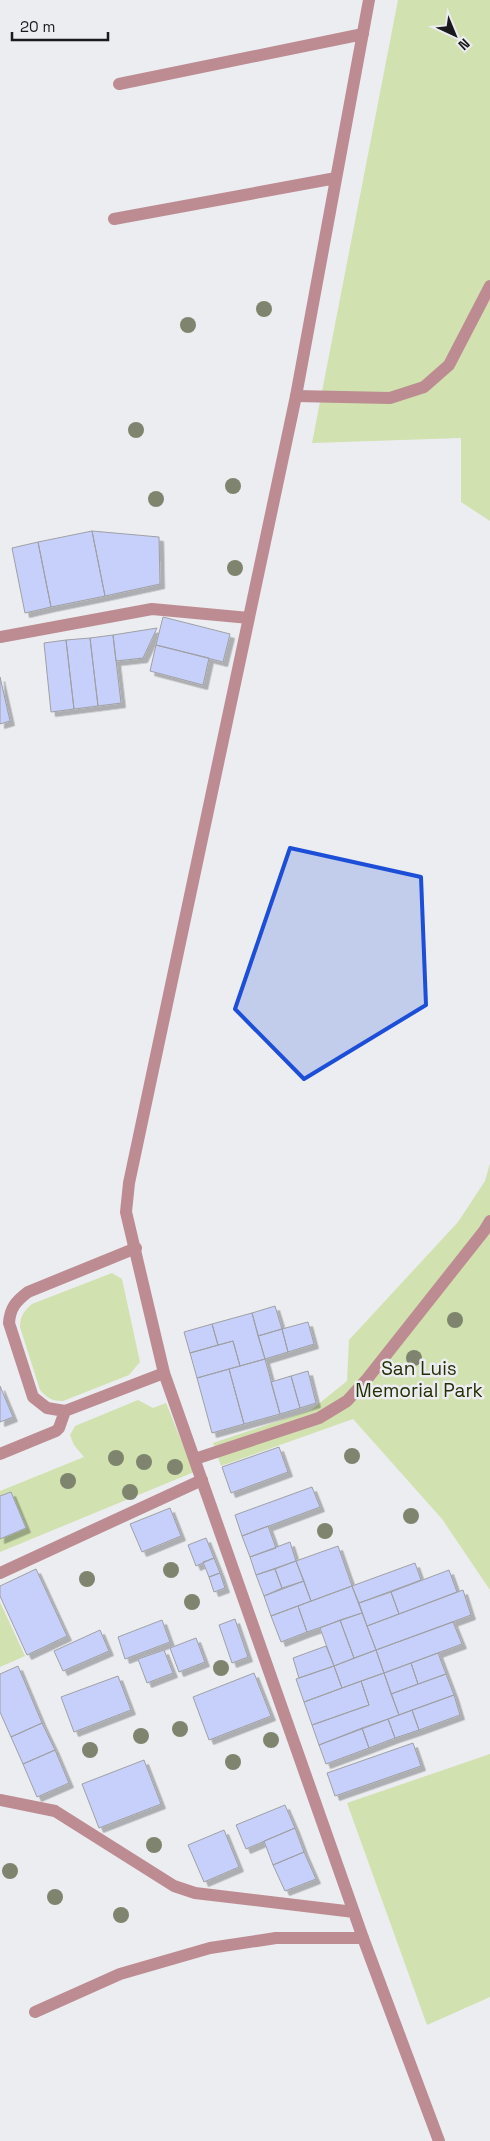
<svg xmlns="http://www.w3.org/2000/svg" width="490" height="2141" font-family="'Space Grotesk',sans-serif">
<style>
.green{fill:#d1e1af}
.building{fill:#c6d0fa;stroke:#9fa0a4;filter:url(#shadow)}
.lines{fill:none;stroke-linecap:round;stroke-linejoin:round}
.lane{stroke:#bd8c92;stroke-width:12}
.street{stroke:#bd8c92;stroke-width:12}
.tree{fill:#7f846f}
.marked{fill:#1d4ed8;fill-opacity:0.2;stroke:#1d4ed8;stroke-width:4;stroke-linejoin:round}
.labels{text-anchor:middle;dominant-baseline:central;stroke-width:5;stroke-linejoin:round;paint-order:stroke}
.park-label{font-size:19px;fill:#252f05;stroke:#ecedf1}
</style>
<defs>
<filter id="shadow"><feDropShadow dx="4.5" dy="4.5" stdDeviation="0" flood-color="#0004"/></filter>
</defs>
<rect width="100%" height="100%" fill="#ecedf1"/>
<path class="green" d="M398 0H490V521L461 502V438L312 443Z
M490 1163V1590L442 1519 353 1419 221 1466 213 1443 311 1410 347 1381 349 1340 458 1222 485 1181Z
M112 1273 122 1279 140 1362 129 1375 63 1401C52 1401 47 1398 40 1390L20 1327C20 1316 24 1311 32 1304Z
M138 1400 153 1408 166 1403 194 1472 0 1552V1491L84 1457 74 1445 70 1435 75 1426Z
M0 1602 25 1656 0 1667Z
M490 1754V1997L427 2025 347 1803Z"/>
<path class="building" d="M92 531 105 596 51 607 38 542Z
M92 531 159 537 160 584 105 596Z
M38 542 51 607 25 613 12 548Z
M163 617 230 634 223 662 156 645Z
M157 628 143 658 116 661 113 635Z
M113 635 121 703 98 706 90 638Z
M90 638 98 706 74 709 66 640Z
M66 640 74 709 51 712 44 643Z
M156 645 209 658 203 685 150 671Z
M0 677 10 721 0 724Z
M275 1306 282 1329 258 1336 252 1313Z
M252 1313 265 1359 240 1366 233 1341 218 1345 212 1324Z
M308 1322 314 1344 288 1352 282 1329Z
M212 1324 218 1345 190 1353 184 1332Z
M282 1329 288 1352 265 1359 258 1336Z
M233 1341 240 1366 197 1378 190 1353Z
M265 1359 280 1414 244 1424 229 1369Z
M229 1369 244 1424 212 1433 197 1378Z
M308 1371 316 1403 300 1408 291 1376Z
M291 1376 300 1408 280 1414 271 1382Z
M0 1386 13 1417 0 1422Z
M279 1447 288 1472 231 1493 222 1467Z
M312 1487 320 1507 242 1536 235 1515Z
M11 1492 26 1528 0 1539V1496Z
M170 1508 181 1536 142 1552 130 1524Z
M268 1526 276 1548 250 1557 242 1536Z
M206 1538 214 1558 196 1566 188 1545Z
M290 1542 296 1561 256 1575 250 1557Z
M338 1546 352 1586 311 1601 296 1561Z
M214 1558 220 1573 209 1577 203 1562Z
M296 1561 304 1581 282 1588 275 1569Z
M415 1563 421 1580 359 1603 352 1586Z
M36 1569 67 1636 27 1655 0 1596V1586Z
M275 1569 282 1588 264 1596 256 1575Z
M449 1570 457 1592 399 1614 391 1592Z
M220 1573 225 1588 214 1592 209 1577Z
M304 1581 311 1601 271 1616 264 1596Z
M352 1586 362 1613 307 1632 298 1606Z
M463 1590 471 1615 376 1650 367 1626Z
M391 1592 399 1614 367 1626 359 1603Z
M298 1606 307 1632 281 1642 271 1616Z
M362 1613 376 1650 354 1658 340 1620Z
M235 1619 248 1657 232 1663 219 1625Z
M162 1620 170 1642 125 1659 118 1637Z
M340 1620 354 1658 334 1666 320 1628Z
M453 1622 462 1644 384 1673 376 1650Z
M100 1630 109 1651 63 1671 54 1651Z
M196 1638 205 1662 179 1672 170 1648Z
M326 1646 334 1666 299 1678 293 1658Z
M164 1650 173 1673 147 1683 138 1659Z
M376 1650 384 1673 342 1688 334 1666Z
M438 1653 446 1674 418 1684 411 1663Z
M411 1663 418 1684 391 1694 384 1673Z
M18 1666 42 1723 11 1737 0 1712V1674Z
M334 1666 342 1688 304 1702 296 1679Z
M254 1673 271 1716 209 1740 193 1697Z
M384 1673 399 1715 319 1745 312 1725 369 1705 361 1681Z
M446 1674 454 1695 399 1715 391 1694Z
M118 1676 131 1710 74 1732 61 1697Z
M361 1681 369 1705 312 1725 304 1702Z
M454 1695 460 1715 419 1730 412 1710Z
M412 1710 419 1730 395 1738 388 1719Z
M388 1719 395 1738 369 1748 362 1728Z
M42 1723 55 1750 23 1764 11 1737Z
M362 1728 369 1748 326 1764 319 1745Z
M413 1743 421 1766 335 1796 327 1773Z
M55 1750 69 1783 37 1797 23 1764Z
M144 1760 161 1804 99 1828 82 1784Z
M285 1805 295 1828 246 1849 236 1825Z
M295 1828 304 1852 273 1865 264 1841Z
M224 1830 239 1867 204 1882 188 1845Z
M304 1852 316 1879 285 1891 273 1865Z"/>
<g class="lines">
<path class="lane" d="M296 396 390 398 424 387 449 365 490 286
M65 1411 47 1408 33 1397 9 1323C10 1308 16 1301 28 1292L136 1248
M0 1454 56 1431 59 1428 65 1411 164 1373
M195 1459 319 1418 347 1401 367 1379 484 1231 490 1221
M0 1573 202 1480
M35 2012 120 1974 210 1948 276 1938H363"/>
<path class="street" d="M369 0 296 396 129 1183 126 1212 164 1373 363 1938 439 2141
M119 84 363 34
M114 219 336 178
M0 637 152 609 249 618
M0 1800 55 1811 174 1886 195 1893 354 1912"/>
</g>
<g class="tree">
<circle cx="264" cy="309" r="8"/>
<circle cx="188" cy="325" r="8"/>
<circle cx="136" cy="430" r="8"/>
<circle cx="233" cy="486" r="8"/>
<circle cx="156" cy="499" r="8"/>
<circle cx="235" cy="568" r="8"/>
<circle cx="455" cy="1320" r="8"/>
<circle cx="414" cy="1358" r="8"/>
<circle cx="352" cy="1456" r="8"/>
<circle cx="116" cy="1458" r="8"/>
<circle cx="144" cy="1462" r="8"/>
<circle cx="175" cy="1467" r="8"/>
<circle cx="68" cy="1481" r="8"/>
<circle cx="130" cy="1492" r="8"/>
<circle cx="411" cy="1516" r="8"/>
<circle cx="325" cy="1531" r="8"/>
<circle cx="171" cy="1570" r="8"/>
<circle cx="87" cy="1579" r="8"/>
<circle cx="192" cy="1602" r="8"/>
<circle cx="221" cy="1668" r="8"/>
<circle cx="180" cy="1729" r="8"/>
<circle cx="141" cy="1736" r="8"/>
<circle cx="271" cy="1740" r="8"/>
<circle cx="90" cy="1750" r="8"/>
<circle cx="233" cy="1762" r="8"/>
<circle cx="154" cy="1845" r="8"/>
<circle cx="10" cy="1871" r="8"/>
<circle cx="55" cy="1897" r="8"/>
<circle cx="121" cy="1915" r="8"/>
</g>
<path class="marked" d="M290 848 421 877 426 1005 304 1079 235 1009Z"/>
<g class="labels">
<g class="park-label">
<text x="419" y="1368">San Luis<tspan x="419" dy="22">Memorial Park</tspan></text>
</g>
</g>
<g transform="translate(455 35) rotate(136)" stroke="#ecedf1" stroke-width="4" paint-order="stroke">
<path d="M0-4L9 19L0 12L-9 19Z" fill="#1a1a1c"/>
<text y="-8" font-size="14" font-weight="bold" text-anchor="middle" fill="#1a1a1c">N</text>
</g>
<path d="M12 32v8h96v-8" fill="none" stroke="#1a1a1c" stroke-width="2.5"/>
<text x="20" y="32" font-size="15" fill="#1a1a1c" stroke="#ecedf1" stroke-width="4" paint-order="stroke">20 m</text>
</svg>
